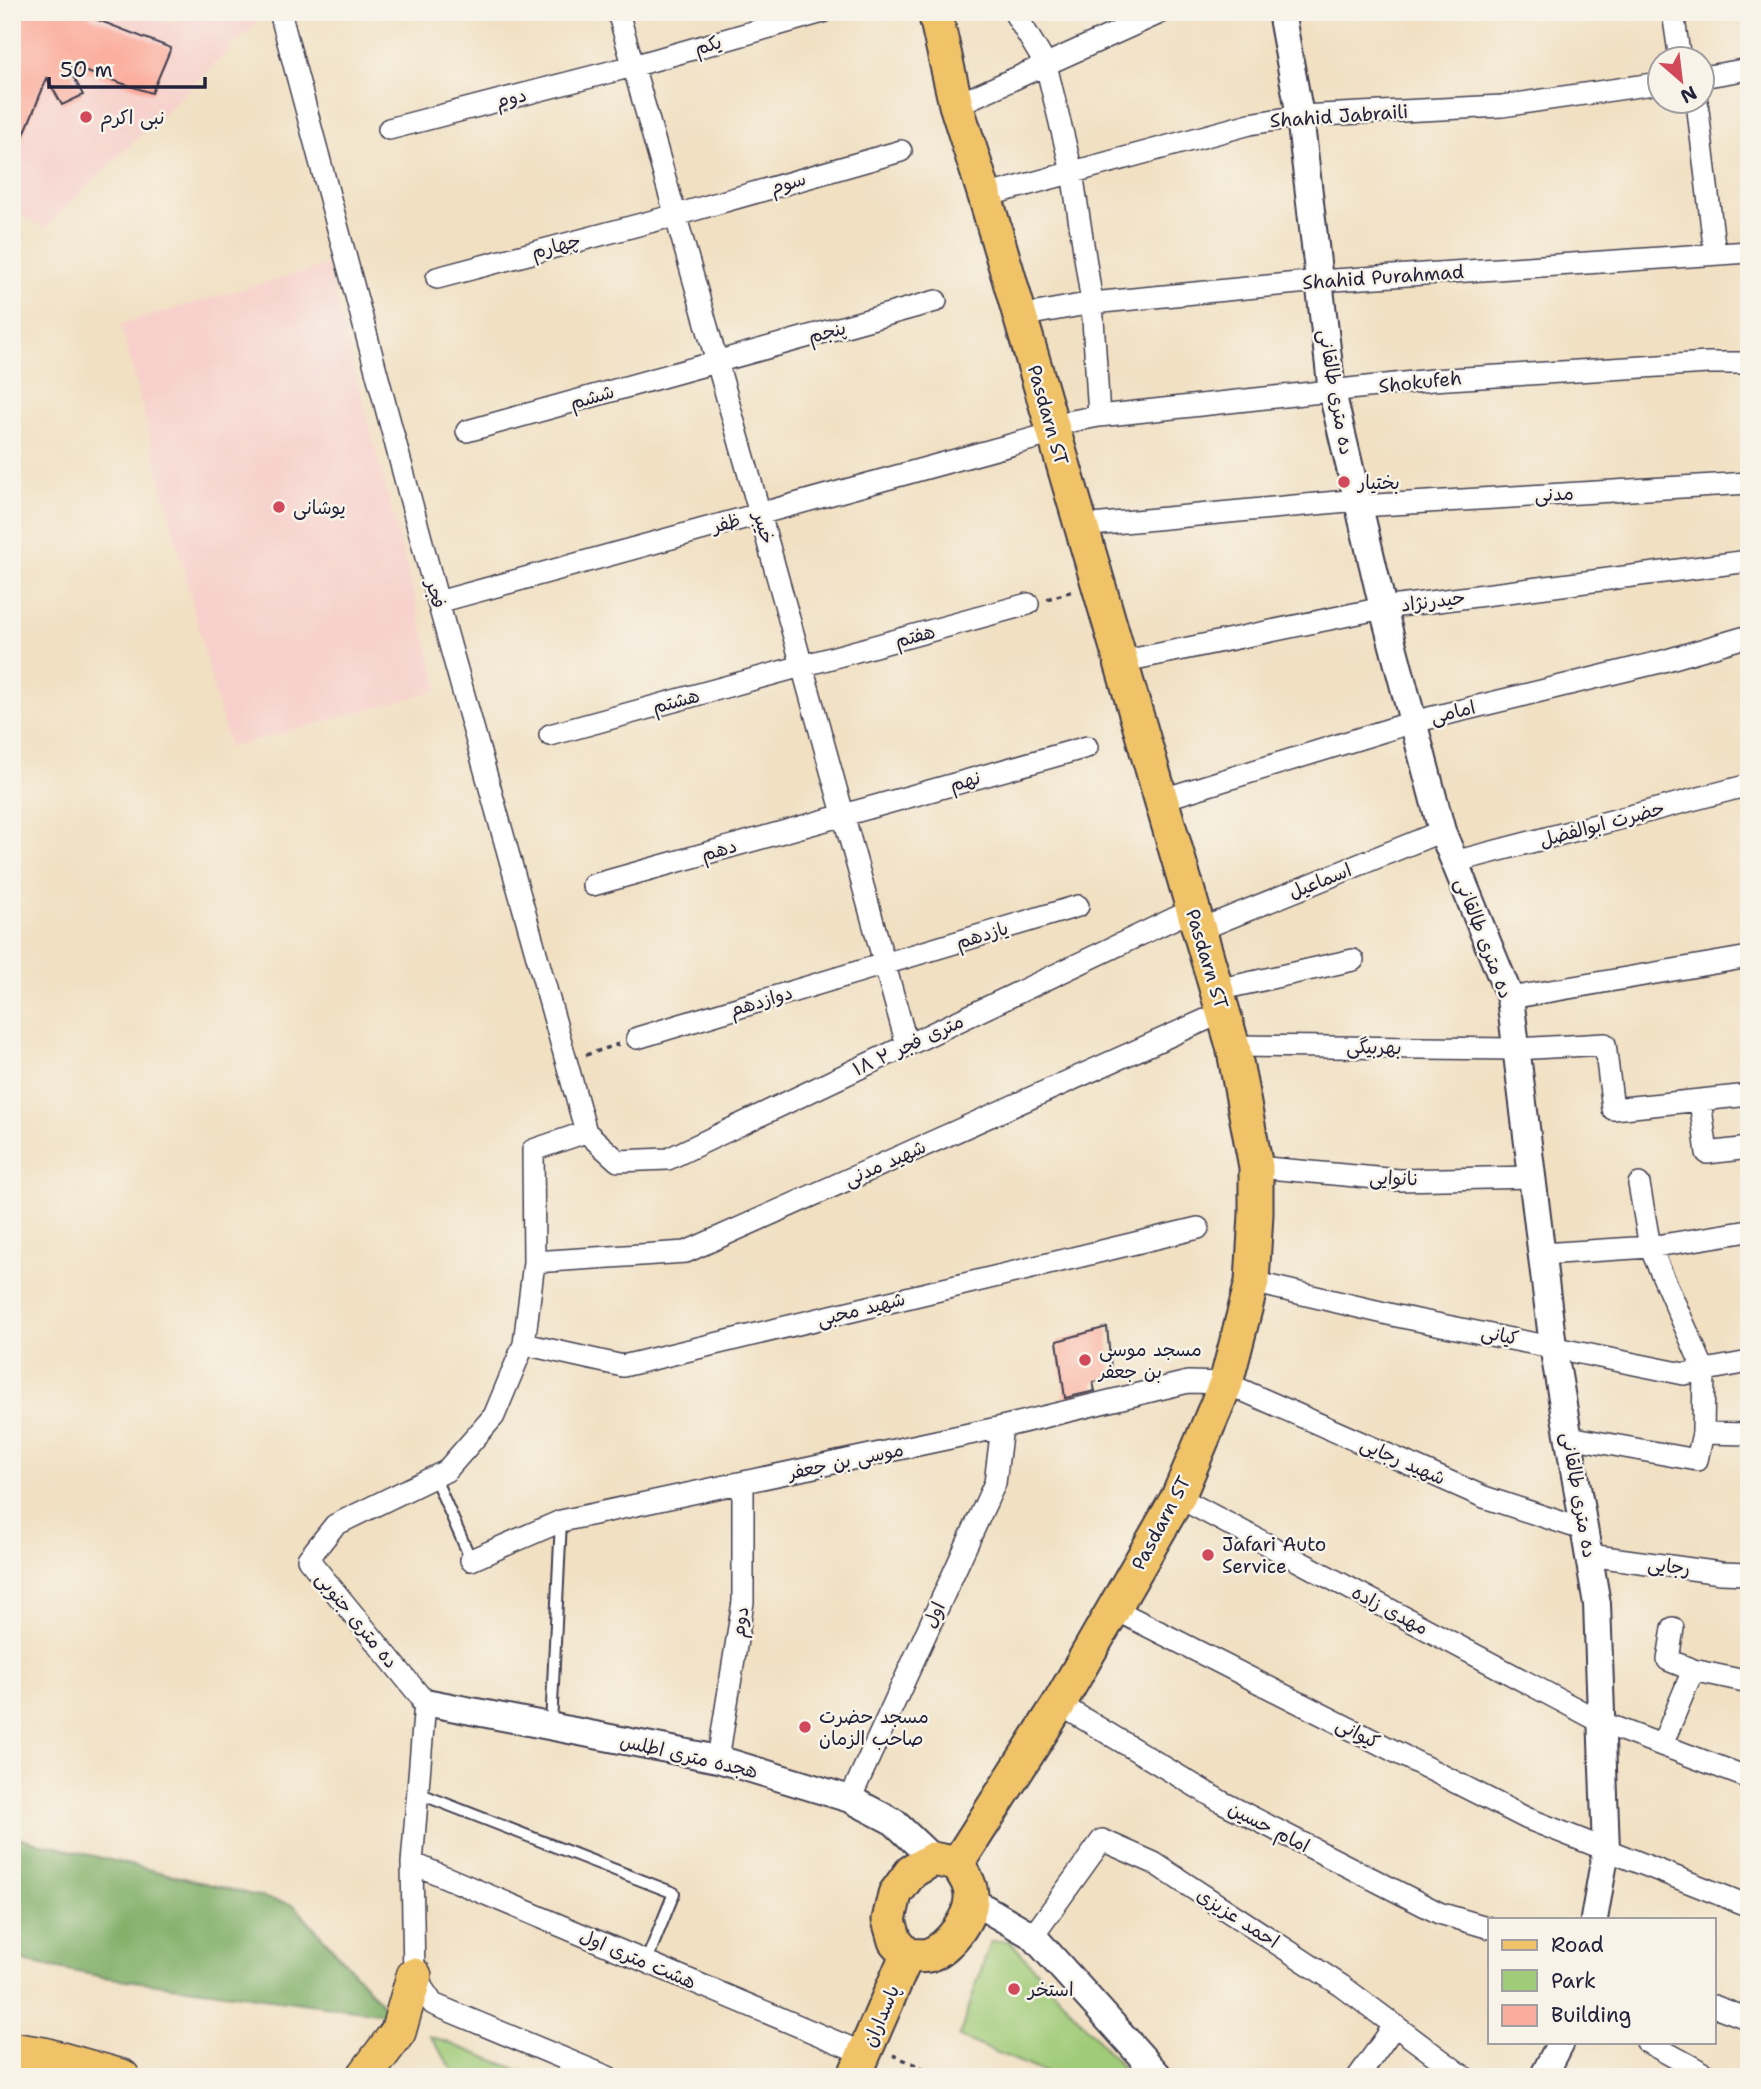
<svg xmlns="http://www.w3.org/2000/svg" width="1761" height="2089" font-family="'Shantell Sans','Playpen Sans Arabic',sans-serif">
<style>
.built{fill:#f7d0cb}
.green{fill:#a0cb78;stroke:#61765a;stroke-width:2}
.forest{fill:#80af68;stroke:#516852;stroke-width:2}
.building{fill:#fbad9d}
.lines{fill:none;stroke-linecap:round;stroke-linejoin:round}
.service-casing{stroke:#413e4f;stroke-width:14}
.minor-casing{stroke:#413e4f;stroke-width:24}
.tertiary-casing{stroke:#413e4f;stroke-width:30}
.primary-casing{stroke:#413e4f;stroke-width:37}
.trunk-casing{stroke:#413e4f;stroke-width:38}
.path{stroke:#413e4f;stroke-width:3.5;stroke-dasharray:5 5;stroke-linecap:butt}
.service{stroke:#fff;stroke-width:10}
.minor{stroke:#fff;stroke-width:21}
.tertiary{stroke:#fff;stroke-width:26}
.primary{stroke:#f1c369;stroke-width:33}
.trunk{stroke:#f1c369;stroke-width:35}
.poi-dot{fill:#d1495b;stroke:#f7f3e8;stroke-width:2.5}
.labels{text-anchor:middle;dominant-baseline:central;stroke-width:5;stroke-linejoin:round;paint-order:stroke}
.street-label{font-size:19px;fill:#22223b;stroke:#f7f3e8}
.poi-label{font-size:19px;fill:#22223b;stroke:#f7f3e8;text-anchor:start}
</style>
<rect width="100%" height="100%" fill="#f7f3e8"/>
<filter id="ink" filterUnits="userSpaceOnUse"><feTurbulence type="fractalNoise" baseFrequency=".0143" numOctaves="2"/><feDisplacementMap in="SourceGraphic" scale="14" xChannelSelector="R" yChannelSelector="G"/><feConvolveMatrix kernelMatrix="1 2 1 2 8 2 1 2 1" color-interpolation-filters="sRGB"/></filter>
<filter id="wash" filterUnits="userSpaceOnUse"><feTurbulence type="fractalNoise" baseFrequency=".00686" numOctaves="4" result="noise"/><feDisplacementMap in="SourceGraphic" scale="28" xChannelSelector="R" yChannelSelector="G"/><feGaussianBlur stdDeviation="1.57" result="paint"/><feColorMatrix in="noise" values="0 0 0 0 0 0 0 0 0 0 0 0 0 0 0 0 0 1.4 0 .05"/><feComposite in="paint" operator="in"/></filter>
<g filter="url(#wash)">
<rect width="100%" height="100%" fill="#f1e0c2"/>
<path class="built" d="M12 12H147L168 23 204 12H253L256 24 44 228 12 210Z
M327 265 439 690 229 748 121 324Z"/>
<path class="green" d="M991 1941H1010L1122 2067 1117 2077H1056L959 2037Z
M430 2036 537 2077H458Z"/>
<path class="forest" d="M12 1836 294 1905 392 2015 103 1977 12 1959Z"/>
<g id="blocks">
<path class="building" d="M12 12H86L90 17 171 48 152 93 68 66 83 95 62 105 47 78 12 164Z
M1107 1327 1112 1379 1093 1382 1095 1391 1065 1398 1057 1341Z"/>
</g>
</g>
<g filter="url(#ink)">
<use href="#blocks" fill-opacity="0" stroke="#413e4f" stroke-width="2"/>
<g class="lines">
<g class="service-casing">
<path id="service" d="M434 1476 471 1560
M551 1725 561 1521
M418 1793 674 1893 646 1962"/>
</g>
<g class="minor-casing">
<path id="minor" d="M280 12 438 602 586 1132 618 1161 668 1159 1192 910
M618 12 760 514 907 1045
M1014 12 1046 65 1072 172 1092 303 1099 416
M1673 12 1680 60
M1702 77 1749 69
M1697 102 1715 254
M956 105 1162 12
M389 129 633 66 823 12
M985 196 1250 124 1300 116 1502 106 1660 83
M437 278 676 215 901 151
M1020 316 1092 303 1319 281 1749 252
M1051 425 1099 416 1432 380 1708 363H1749
M467 431 936 301
M1359 506 1749 483
M1081 526 1358 500
M438 602 1054 433
M1120 662 1383 608 1749 561
M550 735 1028 604
M1160 800 1413 722 1660 662 1749 636
M1454 862 1749 785
M593 885 1087 747
M1199 930 1442 831
M1217 990 1353 960
M1510 998 1749 957
M637 1038 1078 906
M1233 1046 1515 1049 1605 1044 1613 1109 1749 1095
M1700 1101 1707 1153 1749 1148
M586 1132 533 1150 534 1262 524 1344 494 1416 446 1471 335 1525 308 1559 425 1702 412 1863 414 1976 433 2004 608 2077
M1256 1167 1399 1180 1532 1177
M1542 1254 1650 1247 1749 1231
M534 1262 686 1252 1223 1012
M1252 1282 1397 1316 1684 1374 1749 1362
M524 1344 623 1366 1198 1228
M1703 1433 1749 1434
M1569 1437 1697 1460 1703 1433 1704 1370 1650 1247 1639 1184
M1178 1497 1603 1723 1749 1778
M1589 1555 1721 1573 1749 1574
M471 1560 561 1521 1002 1427 1188 1382 1226 1383 1484 1497 1585 1530
M1114 1609 1526 1818 1749 1906
M1673 1628 1668 1660 1693 1670 1749 1682
M1059 1704 1222 1802 1439 1913 1490 1928
M1662 1745 1693 1670
M718 1759 743 1602V1484
M850 1799 995 1483 1002 1427
M412 1863 865 2054
M1033 1936 1102 1840 1154 1863 1342 1986 1464 2077
M1714 2006 1749 2019
M1647 2042 1711 2077
M1358 2077 1395 2025"/>
</g>
<g class="tertiary-casing">
<path id="tertiary" d="M1281 12 1300 116 1332 392 1383 608 1442 831 1510 998 1553 1346 1597 1604 1606 1850 1594 1919
M425 1702 718 1759 850 1799 894 1822 933 1859
M971 1900 1033 1936 1160 2077
M1543 2077 1561 2042"/>
</g>
<g class="primary-casing">
<path id="primary" d="M935 12 956 105 985 196 1233 1046 1256 1167V1214L1252 1282 1226 1383 1178 1497 1059 1704 957 1864
M933 1859 957 1864C964 1875 972 1885 971 1899 970 1920 948 1948 929 1955 922 1957 914 1955 907 1955L895 1941 889 1920 895 1894 911 1872Z
M854 2077 907 1955"/>
</g>
<g class="trunk-casing">
<path id="trunk" d="M12 2050 44 2055 122 2077
M364 2077 398 2032 414 1976"/>
</g>
<path class="path" d="M1047 599 1073 591
M586 1055 619 1044
M893 2055 925 2069 922 2077"/>
<use href="#service" class="service"/>
<use href="#minor" class="minor"/>
<use href="#tertiary" class="tertiary"/>
<use href="#primary" class="primary"/>
<use href="#trunk" class="trunk"/>
</g>
</g>
<g class="poi-dot">
<circle cx="86" cy="117" r="7"/>
<circle cx="1344" cy="482" r="7"/>
<circle cx="279" cy="507" r="7"/>
<circle cx="1085" cy="1360" r="7"/>
<circle cx="1208" cy="1555" r="7"/>
<circle cx="805" cy="1727" r="7"/>
<circle cx="1014" cy="1989" r="7"/>
</g>
<g class="labels">
<g class="street-label">
<text transform="translate(708 45) rotate(-16)">یکم</text>
<text transform="translate(511 98) rotate(-14)">دوم</text>
<text transform="translate(1339 116) rotate(-4)">Shahid Jabraili</text>
<text transform="translate(788 183) rotate(-16)">سوم</text>
<text transform="translate(556 246) rotate(-15)">چهارم</text>
<text transform="translate(1383 277) rotate(-4)">Shahid Purahmad</text>
<text transform="translate(827 332) rotate(-15)">پنجم</text>
<text transform="translate(1420 382) rotate(-6)">Shokufeh</text>
<text transform="translate(1336 392) rotate(80)">ده متری طالقانی</text>
<text transform="translate(592 397) rotate(-16)">ششم</text>
<text transform="translate(1048 415) rotate(74)">Pasdarn ST</text>
<text transform="translate(1554 494) rotate(-3)">مدنی</text>
<text transform="translate(726 523) rotate(-15)">ظفر</text>
<text transform="translate(764 528) rotate(74)">خیبر</text>
<text transform="translate(436 594) rotate(75)">فجر</text>
<text transform="translate(1433 601) rotate(-7)">حیدرنژاد</text>
<text transform="translate(915 636) rotate(-15)">هفتم</text>
<text transform="translate(676 701) rotate(-15)">هشتم</text>
<text transform="translate(1453 712) rotate(-14)">امامی</text>
<text transform="translate(965 781) rotate(-16)">نهم</text>
<text transform="translate(1602 824) rotate(-15)">حضرت ابوالفضل</text>
<text transform="translate(719 850) rotate(-16)">دهم</text>
<text transform="translate(1320 881) rotate(-22)">اسماعیل</text>
<text transform="translate(982 935) rotate(-17)">یازدهم</text>
<text transform="translate(1484 938) rotate(69)">ده متری طالقانی</text>
<text transform="translate(1207 959) rotate(73)">Pasdarn ST</text>
<text transform="translate(761 1001) rotate(-17)">دوازدهم</text>
<text transform="translate(908 1045) rotate(-25)">۱۸ متری فجر ۲</text>
<text transform="translate(1374 1047) rotate(1)">بهربیگی</text>
<text transform="translate(885 1163) rotate(-24)">شهید مدنی</text>
<text transform="translate(1394 1178) rotate(2)">نانوایی</text>
<text transform="translate(861 1309) rotate(-14)">شهید محبی</text>
<text transform="translate(1500 1335) rotate(11)">کیانی</text>
<text transform="translate(846 1461) rotate(-12)">موسی بن جعفر</text>
<text transform="translate(1403 1461) rotate(24)">شهید رجایی</text>
<text transform="translate(1579 1495) rotate(80)">ده متری طالقانی</text>
<text transform="translate(1161 1523) rotate(-62)">Pasdarn ST</text>
<text transform="translate(1669 1566) rotate(7)">رجایی</text>
<text transform="translate(1390 1610) rotate(28)">مهدی زاده</text>
<text transform="translate(934 1615) rotate(-65)">اول</text>
<text transform="translate(357 1620) rotate(51)">ده متری جنوبی</text>
<text transform="translate(740 1622) rotate(-82)">دوم</text>
<text transform="translate(1358 1733) rotate(27)">کیوانی</text>
<text transform="translate(689 1756) rotate(13)">هجده متری اطلس</text>
<text transform="translate(1269 1827) rotate(27)">امام حسین</text>
<text transform="translate(1238 1918) rotate(33)">احمد عزیزی</text>
<text transform="translate(638 1959) rotate(23)">هشت متری اول</text>
<text transform="translate(881 2016) rotate(-67)">پاسداران</text>
</g>
<g class="poi-label">
<text x="100" y="117">نبی اکرم</text>
<text x="1358" y="482">بختیار</text>
<text x="293" y="507">یوشانی</text>
<text x="1099" y="1349">مسجد موسی<tspan x="1099" dy="22">بن جعفر</tspan></text>
<text x="1222" y="1544">Jafari Auto<tspan x="1222" dy="22">Service</tspan></text>
<text x="819" y="1716">مسجد حضرت<tspan x="819" dy="22">صاحب الزمان</tspan></text>
<text x="1028" y="1989">استخر</text>
</g>
</g>
<rect width="1761" height="2089" fill="none" stroke="#f7f3e8" stroke-width="42"/>
<rect x="1488" y="1918" width="228" height="126" fill="#f7f3e8" stroke="#a29fa3" stroke-width="2"/>
<rect x="1502" y="1940" width="35" height="10" fill="#f1c369" stroke="#a29fa3" stroke-width="2"/>
<text x="1551" y="1952" font-size="21" fill="#22223b">Road</text>
<rect x="1502" y="1970" width="35" height="21" fill="#a0cb78" stroke="#a29fa3" stroke-width="2"/>
<text x="1551" y="1988" font-size="21" fill="#22223b">Park</text>
<rect x="1502" y="2005" width="35" height="21" fill="#fbad9d" stroke="#a29fa3" stroke-width="2"/>
<text x="1551" y="2022" font-size="21" fill="#22223b">Building</text>
<g transform="translate(1681 80) rotate(152)"><circle r="33" fill="#f7f3e8" stroke="#a29fa3" stroke-width="2"/>
<path d="M0-5L12 26L0 18L-12 26Z" fill="#d1495b"/>
<text y="-10" font-size="19" font-weight="bold" text-anchor="middle" fill="#22223b">N</text>
</g>
<path d="M49 77v10h156v-10" fill="none" stroke="#22223b" stroke-width="3.5"/>
<text x="60" y="77" font-size="21" fill="#22223b" stroke="#f7f3e8" stroke-width="5" paint-order="stroke">50 m</text>
</svg>
